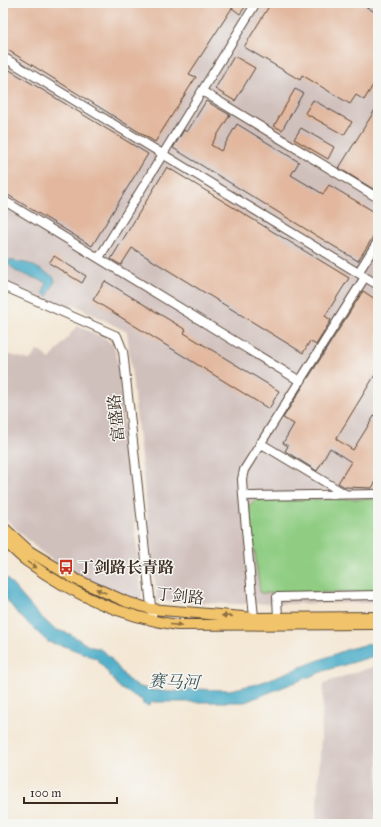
<svg xmlns="http://www.w3.org/2000/svg" width="381" height="827" font-family="'IM FELL Great Primer','Noto Serif SC',serif">
<style>
.industrial{fill:#d0c0bc}
.green{fill:#90cd83;stroke:#667c50}
.water{fill:#47abc7;stroke:#416a72}
.building{fill:#e2b79e}
.lines{fill:none;stroke-linecap:round;stroke-linejoin:round}
.minor-casing{stroke:#574639;stroke-width:10}
.major-casing{stroke:#574639;stroke-width:12}
.minor{stroke:#fff;stroke-width:8}
.major{stroke:#f1c36a;stroke-width:10}
.oneway{fill:#8d6f40}
.labels{text-anchor:middle;dominant-baseline:central;stroke-width:3;stroke-linejoin:round;paint-order:stroke}
.street-label{font-size:16px;fill:#3b2a1e;stroke:#f6f6f2}
.poi-label{font-size:16px;font-weight:bold;fill:#3b2a1e;stroke:#f6f6f2;text-anchor:start}
.water-label{font-size:17px;font-style:italic;fill:#3f5759;stroke:#f6f6f2}
</style>
<rect width="100%" height="100%" fill="#f6f6f2"/>
<filter id="ink" filterUnits="userSpaceOnUse"><feTurbulence type="fractalNoise" baseFrequency=".025" numOctaves="2"/><feDisplacementMap in="SourceGraphic" scale="8" xChannelSelector="R" yChannelSelector="G"/><feConvolveMatrix kernelMatrix="1 2 1 2 8 2 1 2 1" color-interpolation-filters="sRGB"/></filter>
<filter id="wash" filterUnits="userSpaceOnUse"><feTurbulence type="fractalNoise" baseFrequency=".012" numOctaves="4" result="noise"/><feDisplacementMap in="SourceGraphic" scale="16" xChannelSelector="R" yChannelSelector="G"/><feGaussianBlur stdDeviation="0.9" result="paint"/><feColorMatrix in="noise" values="0 0 0 0 0 0 0 0 0 0 0 0 0 0 0 0 0 1.4 0 .05"/><feComposite in="paint" operator="in"/></filter>
<g filter="url(#wash)">
<rect width="100%" height="100%" fill="#f4e7d4"/>
<path class="industrial" d="M3 3H378V603L237 604 157 601 127 332 73 304 68 311 3 283Z
M77 326 105 338 114 346 118 363 142 599 136 601 98 586 63 568 39 550 3 517V353L30 360 38 350 50 359Z
M378 665V824H316L324 683Z"/>
<path class="green" d="M378 499V592L260 593 249 506 255 500Z"/>
<path class="water" d="M9 260 30 264 54 277 55 281 48 296 43 293 46 285 45 282 15 271 8 263Z
M3 574 36 612 54 629 70 634 89 646 100 649 109 656 127 679 137 686 151 690 172 692 192 689 229 690 257 684 348 649 378 642V655L324 671 245 702H152L149 706 143 704 142 700 120 688 97 659 67 647 48 642 17 613 3 595Z"/>
<g id="blocks">
<path class="building" d="M8 3H248L240 14 232 8 189 74 196 77 155 142 3 47V12Z
M271 3H360L378 14V77L364 100 356 95 350 104 302 75 300 80 244 47Z
M234 56 255 68 235 101 215 89Z
M3 66 148 154 92 246 3 192Z
M295 89 303 93 282 130 274 126Z
M313 100 352 122 344 135 305 113Z
M206 101 230 115 211 145 221 151 237 124 299 162 291 175 323 194 329 185 378 214V229L358 261 173 148 184 130 187 132Z
M378 105V192L339 168Z
M301 128 334 147 328 159 294 139Z
M167 167 349 278 325 316 331 320 316 345 310 341 303 353 132 248 121 265 111 259Z
M54 256 86 276 82 283 49 263Z
M105 281 186 330 184 333 279 391 269 409 93 300Z
M363 291 378 301V370L336 439 353 450 378 410V478L372 488 345 487 338 483 351 462 330 448 317 471 285 451 288 446 283 443 294 424 283 418Z"/>
</g>
</g>
<g filter="url(#ink)">
<use href="#blocks" fill-opacity="0" stroke="#574639" stroke-width="1"/>
<g class="lines">
<g class="minor-casing">
<path id="minor" d="M3 57 378 285
M202 91 378 198
M3 200 300 381
M99 258 256 3
M358 273 378 241
M3 286 117 336 123 351 152 615
M260 443 345 494
M243 496 378 494
M254 618 243 496 242 479 244 470 365 277
M278 618 277 597 378 595"/>
</g>
<g class="major-casing">
<path id="major" d="M3 527 29 551 75 579 127 602 151 609 254 618 378 617
M3 539C11 547 19 556 28 562 72 594 123 617 177 625L378 624"/>
</g>
<use href="#minor" class="minor"/>
<use href="#major" class="major"/>
</g>
<defs><path id="oneway-solid" d="M-6-.8H1V-3.2L6.5 0L1 3.2V.8H-6Z"/></defs>
<g class="oneway">
<use href="#oneway-solid" transform="translate(32 565) rotate(33)"/>
<use href="#oneway-solid" transform="translate(101 591) rotate(-157)"/>
<use href="#oneway-solid" transform="translate(227 616) rotate(-175)"/>
<use href="#oneway-solid" transform="translate(176 625) rotate(5)"/>
</g>
</g>
<defs>
<g id="bus-bare" transform="scale(1.2)"><path d="M-5-6H5V4H4V6H2V4H-2V6H-4V4H-5ZM-3.5-4V0h7V-4ZM-3.5 1.2v1.5H-2V1.2ZM2 1.2v1.5H3.5V1.2Z" fill="#c8321e" stroke="#f6f6f2" stroke-width="2.5" paint-order="stroke"/></g>
</defs>
<g fill-rule="evenodd">
<use href="#bus-bare" x="66" y="567"/>
</g>
<g class="labels">
<g class="street-label">
<text transform="translate(116 418) rotate(-96)">富盛路</text>
<text transform="translate(180 596) rotate(6)">丁剑路</text>
</g>
<g class="poi-label">
<text x="78" y="567">丁剑路长青路</text>
</g>
<g class="water-label">
<text transform="translate(174 682) rotate(2)">赛马河</text>
</g>
</g>
<rect width="381" height="827" fill="none" stroke="#f6f6f2" stroke-width="16"/>
<path d="M24 797v6h93v-6" fill="none" stroke="#3b2a1e" stroke-width="2"/>
<text x="30" y="797" font-size="12" fill="#3b2a1e" stroke="#f6f6f2" stroke-width="3" paint-order="stroke">100 m</text>
</svg>
